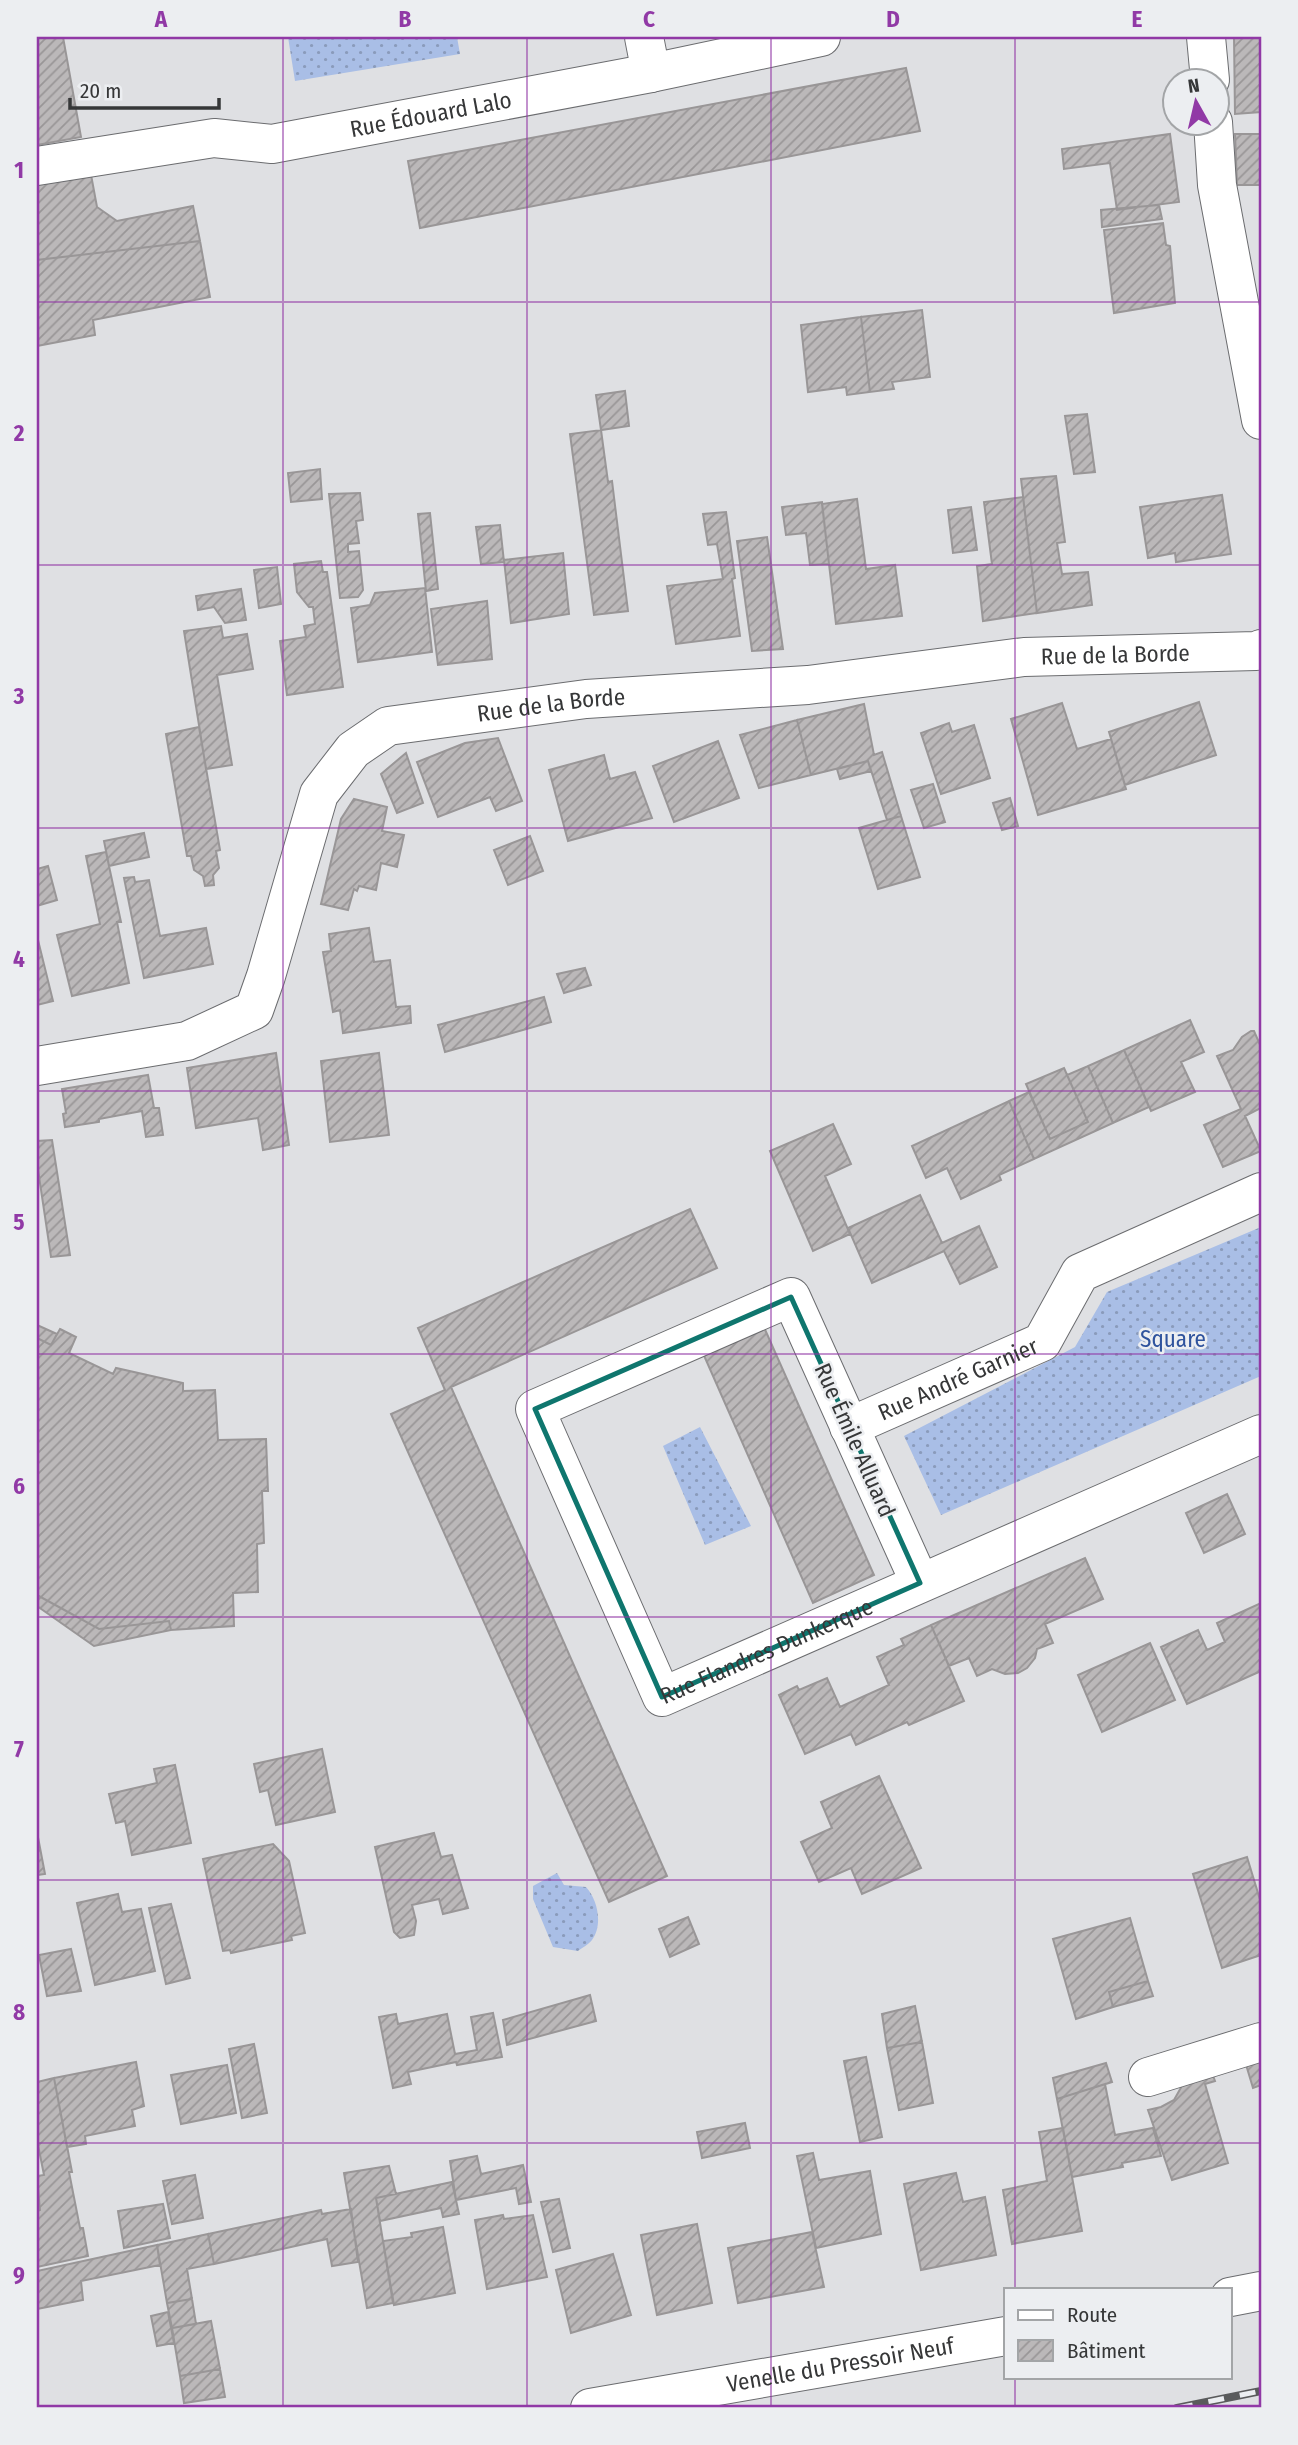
<svg xmlns="http://www.w3.org/2000/svg" width="1298" height="2445" font-family="'Fira Sans Condensed',sans-serif">
<style>
.grass{fill:url(#grass-dots)}
.building{fill:url(#building-hatch);stroke:#999697;stroke-width:2}
.lines{fill:none;stroke-linecap:round;stroke-linejoin:round}
.minor-casing{stroke:#6b6c6f;stroke-width:40}
.minor{stroke:#fff;stroke-width:38}
.rail-casing{stroke:#5a5b5c;stroke-width:8}
.rail{stroke:#eceef1;stroke-width:5;stroke-dasharray:16;stroke-linecap:butt}
.marked{fill:none;stroke:#0f766e;stroke-width:5;stroke-linejoin:round}
.grid{fill:none;stroke:#9139a6;stroke-width:2;stroke-opacity:0.55}
.labels{text-anchor:middle;dominant-baseline:central;stroke-width:5;stroke-linejoin:round;paint-order:stroke}
.street-label{font-size:23px;fill:#363738;stroke:#eceef1}
.park-label{font-size:23px;fill:#2f539d;stroke:#eceef1}
.neatline{fill:none;stroke:#9139a6;stroke-width:2.5}
.grid-label{font-size:23px;text-anchor:middle;font-weight:bold;fill:#9139a6}
</style>
<defs>
<pattern id="grass-dots" width="8" height="8" patternUnits="userSpaceOnUse" patternTransform="scale(1.75)"><rect width="8" height="8" fill="#a9bee6"/><path d="M2 2h.1M6 6h.1" fill="none" stroke="#8a9bbb" stroke-width="1.8" stroke-linecap="round"/></pattern>
<pattern id="building-hatch" width="6" height="6" patternUnits="userSpaceOnUse" patternTransform="scale(1.75)"><rect width="6" height="6" fill="#bbb8b9"/><path d="M-1 1l2-2M0 6l6-6M5 7l2-2" fill="none" stroke="#999697"/></pattern>
</defs>
<rect width="100%" height="100%" fill="#dfe0e3"/>
<path class="grass" d="M288 37H457L460 54 295 81Z
M1261 1227V1376L941 1515 904 1436 1075 1347 1107 1292Z
M700 1427 751 1526 705 1545 663 1446Z
M557 1873 564 1885 586 1887C598 1900 603 1925 592 1940 589 1944 582 1948 578 1951L553 1947 533 1899V1886Z"/>
<path class="building" d="M37 37H63L81 137 37 145Z
M1234 37H1261V112L1235 114Z
M906 68 920 131 420 228 408 161Z
M1170 134 1179 202 1117 210 1110 163 1064 169 1062 149Z
M1235 134H1261V185H1237Z
M89 164 97 207 117 221 193 206 200 241 37 260V175Z
M1159 205 1162 219 1102 227 1101 210Z
M1163 223 1166 245 1170 246 1175 303 1114 313 1104 230Z
M200 241 210 297 93 320 95 335 37 346V260Z
M922 310 930 377 892 382 894 389 870 392 861 317Z
M861 317 870 392 847 395 846 387 808 392 801 325Z
M625 391 629 426 601 430 596 395Z
M1087 414 1095 472 1074 474 1065 416Z
M601 430 608 482 612 481 628 611 594 615 570 434Z
M320 469 322 499 291 502 288 473Z
M1056 476 1065 542 1057 543 1062 574 1088 572 1092 605 1037 613 1021 479Z
M360 493 363 520 356 521 359 543 348 544V552L359 551 363 590 358 597 340 598 329 494Z
M1222 495 1231 554 1176 562 1175 553 1148 558 1140 507Z
M1023 497 1037 613 983 621 977 566 992 564 984 502Z
M857 499 866 569 895 565 902 616 836 624 822 504Z
M822 502 829 564 810 565 806 533 786 535 782 507Z
M971 507 977 550 953 553 948 510Z
M726 512 735 578 732 579 740 636 676 644 667 586 723 579 717 544 708 545 703 514Z
M430 513 438 589 426 591 418 514Z
M500 525 504 562 481 564 476 527Z
M767 537 783 649 752 651 737 541Z
M563 553 569 614 511 623 504 560Z
M321 561 323 572H327L343 687 287 695 280 641 306 637 304 626 315 624 313 607H309L297 592 294 564Z
M277 567 281 604 259 608 254 570Z
M425 588 432 652 358 662 351 608 370 605 375 593Z
M241 589 246 620 225 623 214 607 198 610 196 596Z
M487 601 492 659 438 665 431 609Z
M221 626 223 638 247 634 253 669 217 675 232 765 206 769 184 631Z
M1199 702 1216 755 1125 785 1109 732Z
M1062 703 1077 749 1111 739 1126 789 1038 815 1011 719Z
M864 704 874 755 882 752 901 816 887 820 868 761 811 775 797 720Z
M797 720 811 775 759 788 740 735Z
M949 723 952 732 974 725 990 778 941 794 921 733Z
M199 727 220 850 216 851 219 868 213 875 214 885 205 886 203 876 194 870 191 856H187L166 734Z
M498 738 522 801 496 811 490 797 438 817 417 762 465 743Z
M718 741 739 798 674 822 653 766Z
M406 753 423 803 397 813 381 774Z
M604 755 610 779 635 772 652 818 568 841 549 770Z
M868 761 871 771 840 779 837 769Z
M933 784 945 822 924 828 911 790Z
M1010 798 1018 826 1002 830 993 803Z
M354 799 387 807 382 831 404 835 397 867 381 863 376 890 359 886 357 891 354 889 348 910 321 904 341 819Z
M901 816 920 877 878 889 859 828Z
M144 833 149 857 109 866 104 841Z
M530 836 543 871 508 885 494 850Z
M106 852 121 922H117L129 983 72 996 57 935 100 924 86 856Z
M48 866 57 900 37 906V869Z
M134 877 135 882 149 880 160 936 206 928 213 964 144 978 124 878Z
M369 928 374 962 390 960 396 1007 410 1006 411 1023 343 1033 340 1010 333 1012 323 952 331 951 329 934Z
M37 936 53 1001 37 1005Z
M585 968 591 985 564 993 557 974Z
M544 997 551 1022 445 1052 438 1025Z
M1190 1020 1204 1052 1181 1062 1195 1092 1151 1111 1124 1050Z
M1251 1031H1254L1261 1047V1108L1245 1116 1261 1151 1223 1167 1204 1125 1241 1109 1217 1056 1233 1050 1242 1037Z
M1124 1050 1149 1107 1113 1123 1088 1066Z
M276 1053 289 1145 263 1150 258 1118 196 1128 187 1068Z
M379 1053 389 1135 330 1142 321 1061Z
M1088 1066 1113 1123 1034 1159 1009 1101 1029 1092 1050 1139 1088 1122 1067 1075Z
M1064 1068 1088 1122 1050 1139 1026 1084Z
M148 1075 154 1108H159L163 1135 146 1137 142 1111 99 1119V1122L65 1127 63 1114 66 1113 62 1089Z
M1009 1101 1034 1159 999 1175 1001 1180 961 1199 947 1168 926 1178 912 1146Z
M833 1124 851 1164 825 1176 850 1234 813 1251 770 1151Z
M52 1140 70 1255 51 1257 37 1163V1141Z
M920 1195 942 1243 979 1226 997 1267 960 1284 944 1251 872 1283 848 1228Z
M690 1209 717 1268 451 1387 667 1876 609 1902 391 1414 445 1390 418 1328Z
M37 1325 57 1334 51 1345 37 1338Z
M763 1325 874 1575 813 1603 702 1351Z
M60 1329 76 1337 69 1353 113 1374 116 1368 183 1383V1391L215 1390 218 1440 266 1439 268 1491H262L264 1543 257 1544 258 1592 233 1593 234 1626 171 1630 169 1621 99 1629 37 1595V1338L51 1345Z
M1227 1494 1245 1534 1204 1553 1186 1513Z
M1085 1558 1103 1599 1045 1624 1053 1643 1037 1649 1035 1658 1027 1668 1018 1673 1005 1674 992 1669 977 1676 969 1658 949 1666 931 1625Z
M37 1595 99 1629 169 1621 171 1630 94 1646 37 1606Z
M1261 1603V1671L1187 1704 1161 1647 1198 1630 1207 1650 1225 1642 1217 1623Z
M931 1625 964 1701 909 1725 907 1722 856 1745 851 1734 805 1754 779 1695 797 1686 799 1690 827 1678 840 1707 889 1685 877 1657 904 1645 901 1639Z
M1150 1643 1175 1700 1102 1732 1078 1675Z
M322 1749 335 1812 276 1825 268 1790 260 1792 254 1764Z
M175 1765 191 1843 132 1855 125 1821 116 1823 109 1794 157 1783 154 1769Z
M879 1776 921 1868 862 1894 851 1868 819 1882 801 1842 832 1828 821 1802Z
M37 1832 45 1874 37 1875Z
M434 1833 441 1857 452 1855 468 1908 443 1914 439 1899 412 1905 416 1921 414 1935 400 1938 394 1932 375 1847Z
M273 1844 289 1861 305 1933 291 1936 292 1940 231 1953 230 1950 223 1951 203 1859Z
M1247 1857 1261 1903V1955L1222 1968 1193 1874Z
M118 1894 122 1912 141 1909 155 1971 95 1985 77 1903Z
M171 1904 190 1978 166 1984 149 1908Z
M688 1917 699 1944 670 1957 659 1929Z
M1130 1918 1148 1981 1109 1992 1113 2007 1076 2019 1053 1939Z
M71 1949 81 1991 47 1996 39 1955Z
M1148 1981 1153 1996 1113 2007 1109 1992Z
M590 1995 596 2021 507 2045 503 2020Z
M915 2006 922 2042 887 2048 882 2014Z
M493 2013 502 2057 457 2065 456 2062 408 2072 411 2084 393 2088 379 2017 396 2014 398 2024 447 2014 455 2054 477 2050 471 2017Z
M922 2042 933 2103 899 2110 887 2048Z
M254 2044 267 2113 242 2118 229 2049Z
M1261 2053V2085L1253 2088 1244 2058Z
M866 2057 882 2137 860 2142 844 2061Z
M136 2062 144 2106 132 2110 135 2126 85 2136 86 2144 67 2147 54 2078Z
M1106 2063 1112 2082 1057 2099 1053 2078Z
M227 2065 236 2113 181 2124 171 2075Z
M1210 2067 1215 2081 1205 2084 1228 2163 1172 2180 1148 2110 1161 2107 1174 2100 1183 2084Z
M54 2078 72 2172H69L80 2228H83L88 2256 37 2267V2211L40 2210 37 2176 44 2175 37 2140V2082Z
M1105 2084 1115 2135 1153 2128 1161 2156 1122 2163 1123 2167 1072 2177 1057 2099Z
M745 2123 750 2148 702 2158 697 2132Z
M1063 2128 1082 2231 1012 2244 1003 2190 1047 2181 1039 2132Z
M813 2153 819 2180 870 2171 881 2234 816 2248 797 2156Z
M477 2156 481 2174 523 2165 531 2202 519 2204 516 2188 456 2200 450 2161Z
M389 2166 396 2194 376 2198 393 2303 367 2308 344 2173Z
M956 2173 963 2202 985 2197 996 2255 921 2270 904 2184Z
M195 2175 203 2218 172 2224 163 2181Z
M452 2182 459 2214 443 2217 441 2208 380 2221 376 2198Z
M559 2199 570 2248 553 2252 541 2202Z
M163 2204 170 2238 124 2248 118 2211Z
M351 2209 358 2262 332 2266 327 2239 214 2264 208 2234 321 2210 322 2214Z
M503 2215 504 2219 533 2215 547 2277 487 2289 475 2220Z
M697 2224 712 2303 657 2315 641 2235Z
M443 2227 455 2293 394 2305 383 2241 412 2237 411 2233Z
M812 2232 824 2287 738 2303 728 2248Z
M208 2234 214 2264 187 2269 192 2299 167 2303 157 2245Z
M157 2245 160 2265 81 2281 83 2300 37 2309V2271Z
M613 2254 631 2315 571 2333 556 2270Z
M192 2299 196 2324 172 2328 167 2303Z
M168 2312 174 2343 157 2346 151 2316Z
M211 2321 220 2369 180 2376 172 2328Z
M220 2369 225 2397 184 2403 180 2376Z"/>
<g class="lines">
<g class="minor-casing">
<g id="minor">
<path d="M644 37 651 73"/>
<path d="M1206 37 1210 80"/>
<path d="M1213 122 1217 185 1261 420"/>
<path id="s1" d="M37 166 214 138 272 144 651 73 821 37"/>
<path id="s2" d="M37 1066 187 1041 254 1010 266 976 319 794 353 750 388 726 586 699 808 685 1024 657 1256 651 1261 649"/>
<path id="s3" d="M849 1427 1042 1342 1080 1273 1261 1192"/>
<path id="s4" d="M920 1583 791 1297 535 1409 662 1697 1261 1434"/>
<path d="M1148 2077 1261 2042"/>
<path d="M1230 2297 1261 2291"/>
<path id="s5" d="M590 2408 1006 2336"/>
</g>
</g>
<use href="#minor" class="minor"/>
<g class="rail-casing">
<path id="rail" d="M1177 2408 1261 2391"/>
</g>
<use href="#rail" class="rail"/>
</g>
<path class="marked" d="M791 1297 920 1583 662 1697 535 1409Z"/>
<path class="grid" d="M283 37V2408M527 37V2408M771 37V2408M1015 37V2289M37 302H1261M37 565H1261M37 828H1261M37 1091H1261M37 1354H1261M37 1617H1261M37 1880H1261M37 2143H1261M1015 2377V2408"/>
<g class="labels">
<g class="street-label">
<text stroke="none"><textPath href="#s1" startOffset="399">Rue Édouard Lalo</textPath></text>
<text stroke="none"><textPath href="#s2" startOffset="1281">Rue de la Borde</textPath></text>
<text stroke="none"><textPath href="#s2" startOffset="714">Rue de la Borde</textPath></text>
<text stroke="none"><textPath href="#s3" startOffset="119">Rue André Garnier</textPath></text>
<text transform="translate(855 1440) rotate(66)">Rue Émile Alluard</text>
<text stroke="none"><textPath href="#s4" startOffset="1022">Rue Flandres Dunkerque</textPath></text>
<text stroke="none"><textPath href="#s5" startOffset="254">Venelle du Pressoir Neuf</textPath></text>
</g>
<g class="park-label">
<text x="1173" y="1339">Square</text>
</g>
</g>
<rect width="1298" height="2445" fill="none" stroke="#eceef1" stroke-width="77"/>
<rect x="1004" y="2288" width="228" height="91" fill="#eceef1" stroke="#a3a5a7" stroke-width="2"/>
<rect x="1018" y="2310" width="35" height="10" fill="#ffffff" stroke="#a3a5a7" stroke-width="2"/>
<text x="1067" y="2322" font-size="21" fill="#363738">Route</text>
<rect x="1018" y="2340" width="35" height="21" fill="url(#building-hatch)" stroke="#a3a5a7" stroke-width="2"/>
<text x="1067" y="2358" font-size="21" fill="#363738">Bâtiment</text>
<g transform="translate(1196 102) rotate(352)"><circle r="33" fill="#eceef1" stroke="#a3a5a7" stroke-width="2"/>
<path d="M0-5L12 26L0 18L-12 26Z" fill="#9139a6"/>
<text y="-10" font-size="19" font-weight="bold" text-anchor="middle" fill="#363738">N</text>
</g>
<path d="M70 98v10h149v-10" fill="none" stroke="#363738" stroke-width="3.5"/>
<text x="80" y="98" font-size="21" fill="#363738" stroke="#eceef1" stroke-width="5" paint-order="stroke">20 m</text>
<rect x="38" y="38" width="1222" height="2368" class="neatline"/>
<g class="grid-label">
<text x="161" y="27">A</text>
<text x="405" y="27">B</text>
<text x="649" y="27">C</text>
<text x="893" y="27">D</text>
<text x="1137" y="27">E</text>
<text x="19" y="178">1</text>
<text x="19" y="441">2</text>
<text x="19" y="704">3</text>
<text x="19" y="967">4</text>
<text x="19" y="1230">5</text>
<text x="19" y="1494">6</text>
<text x="19" y="1757">7</text>
<text x="19" y="2020">8</text>
<text x="19" y="2283">9</text>
</g>
</svg>
